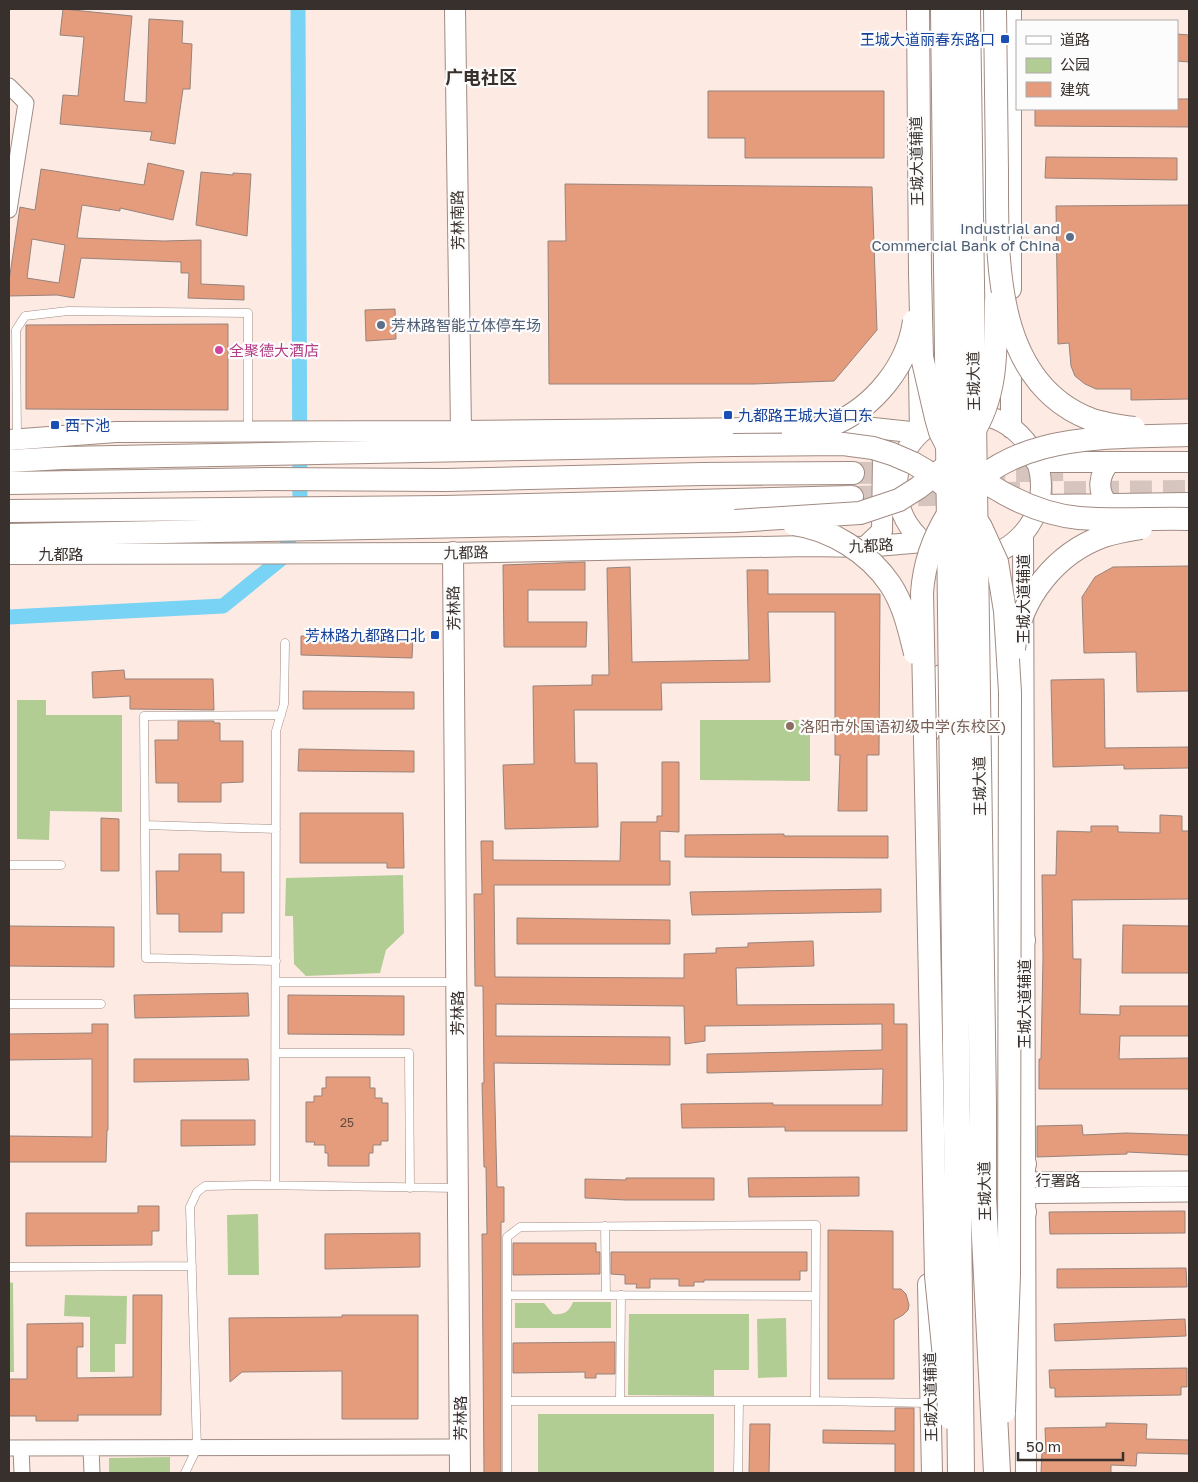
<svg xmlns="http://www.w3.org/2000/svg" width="1198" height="1482" font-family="'Golos Text','Noto Sans SC',sans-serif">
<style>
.green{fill:#b2cd94}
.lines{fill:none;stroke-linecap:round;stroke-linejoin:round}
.canal{stroke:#78d3f4;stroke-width:15}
.building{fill:#e59c7d;stroke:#97837b;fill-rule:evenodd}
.primary-tunnel{stroke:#d6c5be;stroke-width:22;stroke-dasharray:22 11;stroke-linecap:butt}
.lane-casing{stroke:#a08b82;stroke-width:9}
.street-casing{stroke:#a08b82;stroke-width:17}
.secondary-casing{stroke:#a08b82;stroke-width:22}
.primary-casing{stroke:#a08b82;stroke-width:24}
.lane{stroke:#fff;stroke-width:8}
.street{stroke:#fff;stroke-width:15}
.secondary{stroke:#fff;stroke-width:20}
.primary{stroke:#fff;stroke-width:22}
.primary-bridge-casing{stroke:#a08b82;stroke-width:24;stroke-linecap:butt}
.highway-bridge-casing{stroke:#a08b82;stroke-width:28;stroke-linecap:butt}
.primary-bridge{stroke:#fff;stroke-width:22}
.highway-bridge{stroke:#fff;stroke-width:26}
.transit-dot{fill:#1a4fb4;stroke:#fcfcfc;stroke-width:2}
.service-dot{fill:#5c6f8a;stroke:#fcfcfc;stroke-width:2}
.hotel-dot{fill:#d1479c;stroke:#fcfcfc;stroke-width:2}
.education-dot{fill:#8d6e63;stroke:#fcfcfc;stroke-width:2}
.labels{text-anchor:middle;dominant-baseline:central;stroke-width:4.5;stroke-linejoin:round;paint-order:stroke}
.number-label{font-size:12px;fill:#634b40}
.transit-label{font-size:15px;fill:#164399;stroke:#fcfcfc;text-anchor:end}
.street-label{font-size:15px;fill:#38302c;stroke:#fcfcfc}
.service-label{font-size:15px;fill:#4e5e75;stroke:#fcfcfc;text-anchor:end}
.hotel-label{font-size:15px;fill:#b23c85;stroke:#fcfcfc;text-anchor:start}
.education-label{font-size:15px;fill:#785e54;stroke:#fcfcfc;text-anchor:start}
.quarter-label{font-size:18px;font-weight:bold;fill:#38302c;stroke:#fcfcfc}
</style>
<rect width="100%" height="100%" fill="#fdeae3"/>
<path class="green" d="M17 700H46V715H122V812L50 811 49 840 17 839Z
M700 720H810V781L700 780Z
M403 875 404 933 386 950 380 973 306 976 294 964 293 916H285L286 878Z
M258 1214 259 1275H228L227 1215Z
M9 1282 13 1283 14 1372H9Z
M65 1295 127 1296 126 1344H115V1372H90V1317L64 1316Z
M573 1302H611V1328H515V1303H544L553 1314C564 1315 569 1312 573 1302Z
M629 1314H749V1370H714V1396L628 1395Z
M786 1318 787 1377 758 1378 757 1319Z
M538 1414H714V1473H538Z
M170 1457V1473H109V1458Z"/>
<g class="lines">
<path class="canal" d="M9 617 223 606 281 559 300 513 298 9"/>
</g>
<path class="building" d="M63 9 132 16 124 101 146 103 149 19 183 21 182 43 192 44 190 89H183L175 144 150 140 152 132 60 124 63 95 78 96 84 37 60 35Z
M1177 34 1189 35V62L1177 61Z
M708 91H884V158H745V138H708Z
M1177 99H1189V127L1035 126V109H1177Z
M1046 157 1177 158V180L1045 178Z
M148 163 184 171 173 220 120 208V211L82 205 77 238 163 241 201 240V284L244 286V300L188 298 189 273H181V262L81 258 74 298 57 295 9 296V281L20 207 35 210 41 169 144 185ZM32 239 65 245 59 283 27 278Z
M201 172 233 175V173L251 174 247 236 196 225Z
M565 184 872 187 877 330 834 381 753 384H549L548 241H566Z
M1189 205V399L1131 400V389H1096L1085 384 1075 376 1071 366 1069 343 1058 344 1056 206Z
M395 309 396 339 366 341 365 310Z
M228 324V410L26 409V325Z
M585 562V590H528V622H587L586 647H504L503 565Z
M1189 566V691L1137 692 1136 652 1084 653 1082 597 1095 577 1113 567Z
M630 567 632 662 749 660 747 570H768V594H880L879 755H867V811H838L840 755H835V612H768L770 682 661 683 662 710H574L575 763H597L598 827 505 829 503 765 534 764 533 686 592 685V675H609L607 568Z
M301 636 413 638 412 658 301 655Z
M124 670 125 679H213L214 710 130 709V696L93 698 92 672Z
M1104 679 1105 748 1189 747V768L1124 769V765L1053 767 1051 680Z
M303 691 414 692V709H303Z
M178 721H214V723H220V741H243V782L221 783V802H178V783H156L155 740H178Z
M299 749 414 751V772L298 771Z
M662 762H679V832L660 831V861H670V885H494L495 977 684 978V954L716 953V948L748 947V943L813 941 814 966 736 968 737 1005 894 1004V1024H907V1131H785V1127L682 1128 681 1104 773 1103V1105H882L883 1069 707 1073V1054L882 1050V1024L705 1026V1041L685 1044 684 1006 496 1004V1036L670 1037V1065L494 1063 497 1187H504V1222H501V1473H484L482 1234H487L486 1167H484L482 1083H484L483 986H475L474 894H482L481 841H493V860L620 861 621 822H657V816H662Z
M300 813H403L404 868H387V863H300Z
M1160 815 1182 816V831H1189V899L1072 900 1073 959H1081L1080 1014 1120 1015V1006H1189V1036H1120L1119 1059 1189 1058V1089H1039V1059H1041L1043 958 1042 875H1056L1057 831 1091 832V826H1118V832L1160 833Z
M101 818 119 819V871H101Z
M784 834V836H888V858L685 857V835Z
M179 854H221V872H244V913H222V932H179V914H157L156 871H179Z
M881 889V912L692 915 690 892Z
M517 918 670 920V944H517Z
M1123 925 1189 926V973H1122Z
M9 926 114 927V967L9 966Z
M248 993 249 1016 135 1018 134 995Z
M288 995 404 996V1035L288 1034Z
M92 1024H108V1130H107L106 1162H9V1136L92 1137V1059L9 1060V1034L92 1033Z
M134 1059H248L249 1080 134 1082Z
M326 1077H370V1088H375V1098H382V1103H388V1141H381V1145H373V1153H369V1166H328V1153H325V1145H314L315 1142H306V1102H314V1096H322V1088H326Z
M181 1120H255V1145L181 1146Z
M1082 1125 1083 1135 1126 1133 1189 1135V1155L1127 1152V1154L1037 1157V1126Z
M859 1177V1196L749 1197 748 1178Z
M626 1178H714V1200H626L585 1198V1179L626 1180Z
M138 1206H159V1231H152V1245L26 1246V1213H138Z
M1185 1211V1233L1050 1234 1049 1212Z
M828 1230 893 1231V1289H901L906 1294 909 1305 908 1310 903 1315 894 1320V1379H828Z
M420 1233V1267L325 1269V1234Z
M513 1243H596V1252H600V1274L513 1275Z
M611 1252H807V1271H800V1280H704V1282H694V1286H679V1279H650V1288H636L637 1284H625V1275L611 1274Z
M1186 1268 1187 1287 1057 1288V1269Z
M133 1295H162L161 1415H78V1421H36V1416H9V1379H27V1324L83 1323V1347H77V1378L133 1377Z
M342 1315H418V1419H342V1371L242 1372 230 1382 229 1318 342 1317Z
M1185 1319 1186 1336 1055 1341 1054 1324Z
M615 1342V1374H596V1378H585V1372L513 1373V1343Z
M1187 1368V1387H1181V1395L1055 1397V1388H1050L1049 1370Z
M895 1408H914V1473H895V1444L823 1443V1430L895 1431Z
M1106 1423 1147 1424 1146 1439 1189 1440V1454L1137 1453 1136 1466 1111 1465V1473H1041L1042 1452 1046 1453 1045 1428 1106 1427Z
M750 1424H770L769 1473H749Z"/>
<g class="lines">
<path class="primary-tunnel" d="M983 472 1063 470
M853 473 938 472
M998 493 1189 491
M852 497 966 494"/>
<g class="lane-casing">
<path id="lane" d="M17 438 16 330 25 316 68 311 248 313V431
M145 825 276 829
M9 865H61
M276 961 146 958 144 716 281 715
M276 982H456
M9 1004H101
M276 1053H409L410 1188
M275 1185 276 731 284 704 285 643
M605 1226 606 1295
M9 1267 192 1266
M507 1295 815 1296
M507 1401H815L930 1403
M620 1401 621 1295
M185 1473 197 1448 190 1207 197 1192 205 1186 255 1185 458 1188
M507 1473V1237L520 1227 816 1225 815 1401
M738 1473 739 1401"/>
</g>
<g class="street-casing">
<path id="street" d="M9 86 26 103 9 210
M1016 1180 1189 1179
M975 1194 999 1196 1189 1194
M9 1448 460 1447
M21 1448 22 1473
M91 1448 92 1473"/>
</g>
<g class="secondary-casing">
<path id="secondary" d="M455 9 461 431
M1011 9V289
M1011 330V428
M919 372 920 433
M897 486a72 72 0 1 1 144 0a72 72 0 1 1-144 0Z
M9 440 116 432 461 431 864 427 920 433
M1036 462H1189
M1108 504C1096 491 1099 474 1110 462
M1038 505 1189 503
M1023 534 1026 1473
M865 547 882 531 883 458 871 440
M453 552 460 1473
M9 554 444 553 808 546 865 547 923 542
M928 1284 932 1473"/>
</g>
<g class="primary-casing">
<path id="primary" d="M918 9 920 273
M981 9 986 331
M9 461 63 458 733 445
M9 483 267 479 446 480 702 474 853 473
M9 511 444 507 852 497
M9 535 735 521
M990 562 999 1185
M929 731 941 676
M1012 982 1024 940
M943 1004V1097
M1010 1123 1025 1164
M1012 1256 1025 1212"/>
</g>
<use href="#lane" class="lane"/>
<use href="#street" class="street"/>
<use href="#secondary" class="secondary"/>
<use href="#primary" class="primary"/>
<g class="primary-bridge-casing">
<path id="primary-bridge" d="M995 9C996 63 996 118 997 172 997 258 993 381 1090 419 1104 424 1119 426 1134 428
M920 273 922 357 936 418 940 432 947 446
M793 433C807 431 821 430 834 424 875 406 908 365 914 321
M971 436C998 396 996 349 996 303
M733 445 843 444 873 448 892 454 913 463 925 470 957 496 969 509 981 527 997 562 1005 611 1010 692 1009 1275 1004 1412
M968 470C1000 494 1038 514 1079 518 1115 521 1153 518 1189 519
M735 521 860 513 899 500 918 488 944 468
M794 524C831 529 869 553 890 584 904 605 909 629 915 653
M1014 649C1020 598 1056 553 1104 536 1116 532 1129 530 1141 528
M950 1418 936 1276 922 593C924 564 933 538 948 514 1001 431 1102 438 1188 435"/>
</g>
<g class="highway-bridge-casing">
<path id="highway-bridge" d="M944 9 961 1473
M967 9 983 1105V1197L997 1473"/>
</g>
<use href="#primary-bridge" class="primary-bridge"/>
<use href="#highway-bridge" class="highway-bridge"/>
</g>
<g class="transit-dot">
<rect x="1000" y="34" width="10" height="10" rx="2.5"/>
<rect x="723" y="410" width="10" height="10" rx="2.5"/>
<rect x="50" y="420" width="10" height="10" rx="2.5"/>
<rect x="430" y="630" width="10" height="10" rx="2.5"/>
</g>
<g class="service-dot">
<circle cx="1070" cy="237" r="5"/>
<circle cx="381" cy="325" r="5"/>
</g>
<circle class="hotel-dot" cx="219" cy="350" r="5"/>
<circle class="education-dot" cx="790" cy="726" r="5"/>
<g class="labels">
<g class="number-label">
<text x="347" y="1122">25</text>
</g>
<g class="transit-label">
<text x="995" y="39">王城大道丽春东路口</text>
<text x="738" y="415" text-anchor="start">九都路王城大道口东</text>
<text x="65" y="425" text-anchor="start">西下池</text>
<text x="425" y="635">芳林路九都路口北</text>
</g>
<g class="street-label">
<text transform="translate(916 161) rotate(-91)">王城大道辅道</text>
<text transform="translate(457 220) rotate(-91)">芳林南路</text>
<text transform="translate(973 381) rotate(-91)">王城大道</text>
<text transform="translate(871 545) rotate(-3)">九都路</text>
<text transform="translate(466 552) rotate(-1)">九都路</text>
<text x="61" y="554">九都路</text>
<text transform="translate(1023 599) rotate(-90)">王城大道辅道</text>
<text transform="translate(453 608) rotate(-91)">芳林路</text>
<text transform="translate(979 786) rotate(-91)">王城大道</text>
<text transform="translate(1024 1004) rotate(-90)">王城大道辅道</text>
<text transform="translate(457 1013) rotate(-90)">芳林路</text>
<text x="1058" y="1180">行署路</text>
<text transform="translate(984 1191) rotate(-91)">王城大道</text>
<text transform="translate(930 1397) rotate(-91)">王城大道辅道</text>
<text transform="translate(460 1418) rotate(-90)">芳林路</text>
</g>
<g class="service-label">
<text x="1060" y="228">Industrial and<tspan x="1060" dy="17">Commercial Bank of China</tspan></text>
<text x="391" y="325" text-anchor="start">芳林路智能立体停车场</text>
</g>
<g class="hotel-label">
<text x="229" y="350">全聚德大酒店</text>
</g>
<g class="education-label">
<text x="800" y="726">洛阳市外国语初级中学(东校区)</text>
</g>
<g class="quarter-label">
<text x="481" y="77">广电社区</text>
</g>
</g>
<rect width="1198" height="1482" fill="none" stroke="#38302c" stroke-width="20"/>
<rect x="1016" y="20" width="162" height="90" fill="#fcfcfc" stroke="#aeaaa9"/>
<rect x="1026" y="36" width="25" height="8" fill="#ffffff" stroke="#aeaaa9"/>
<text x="1060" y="45" font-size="15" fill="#38302c">道路</text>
<rect x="1026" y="58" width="25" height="15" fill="#b2cd94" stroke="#aeaaa9"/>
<text x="1060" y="70" font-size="15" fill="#38302c">公园</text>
<rect x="1026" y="82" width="25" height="15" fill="#e59c7d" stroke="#aeaaa9"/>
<text x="1060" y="95" font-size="15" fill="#38302c">建筑</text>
<path d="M1018 1452v8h105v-8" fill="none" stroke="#38302c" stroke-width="2.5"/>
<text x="1026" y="1452" font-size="15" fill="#38302c" stroke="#fcfcfc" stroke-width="4" paint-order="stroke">50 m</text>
</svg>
